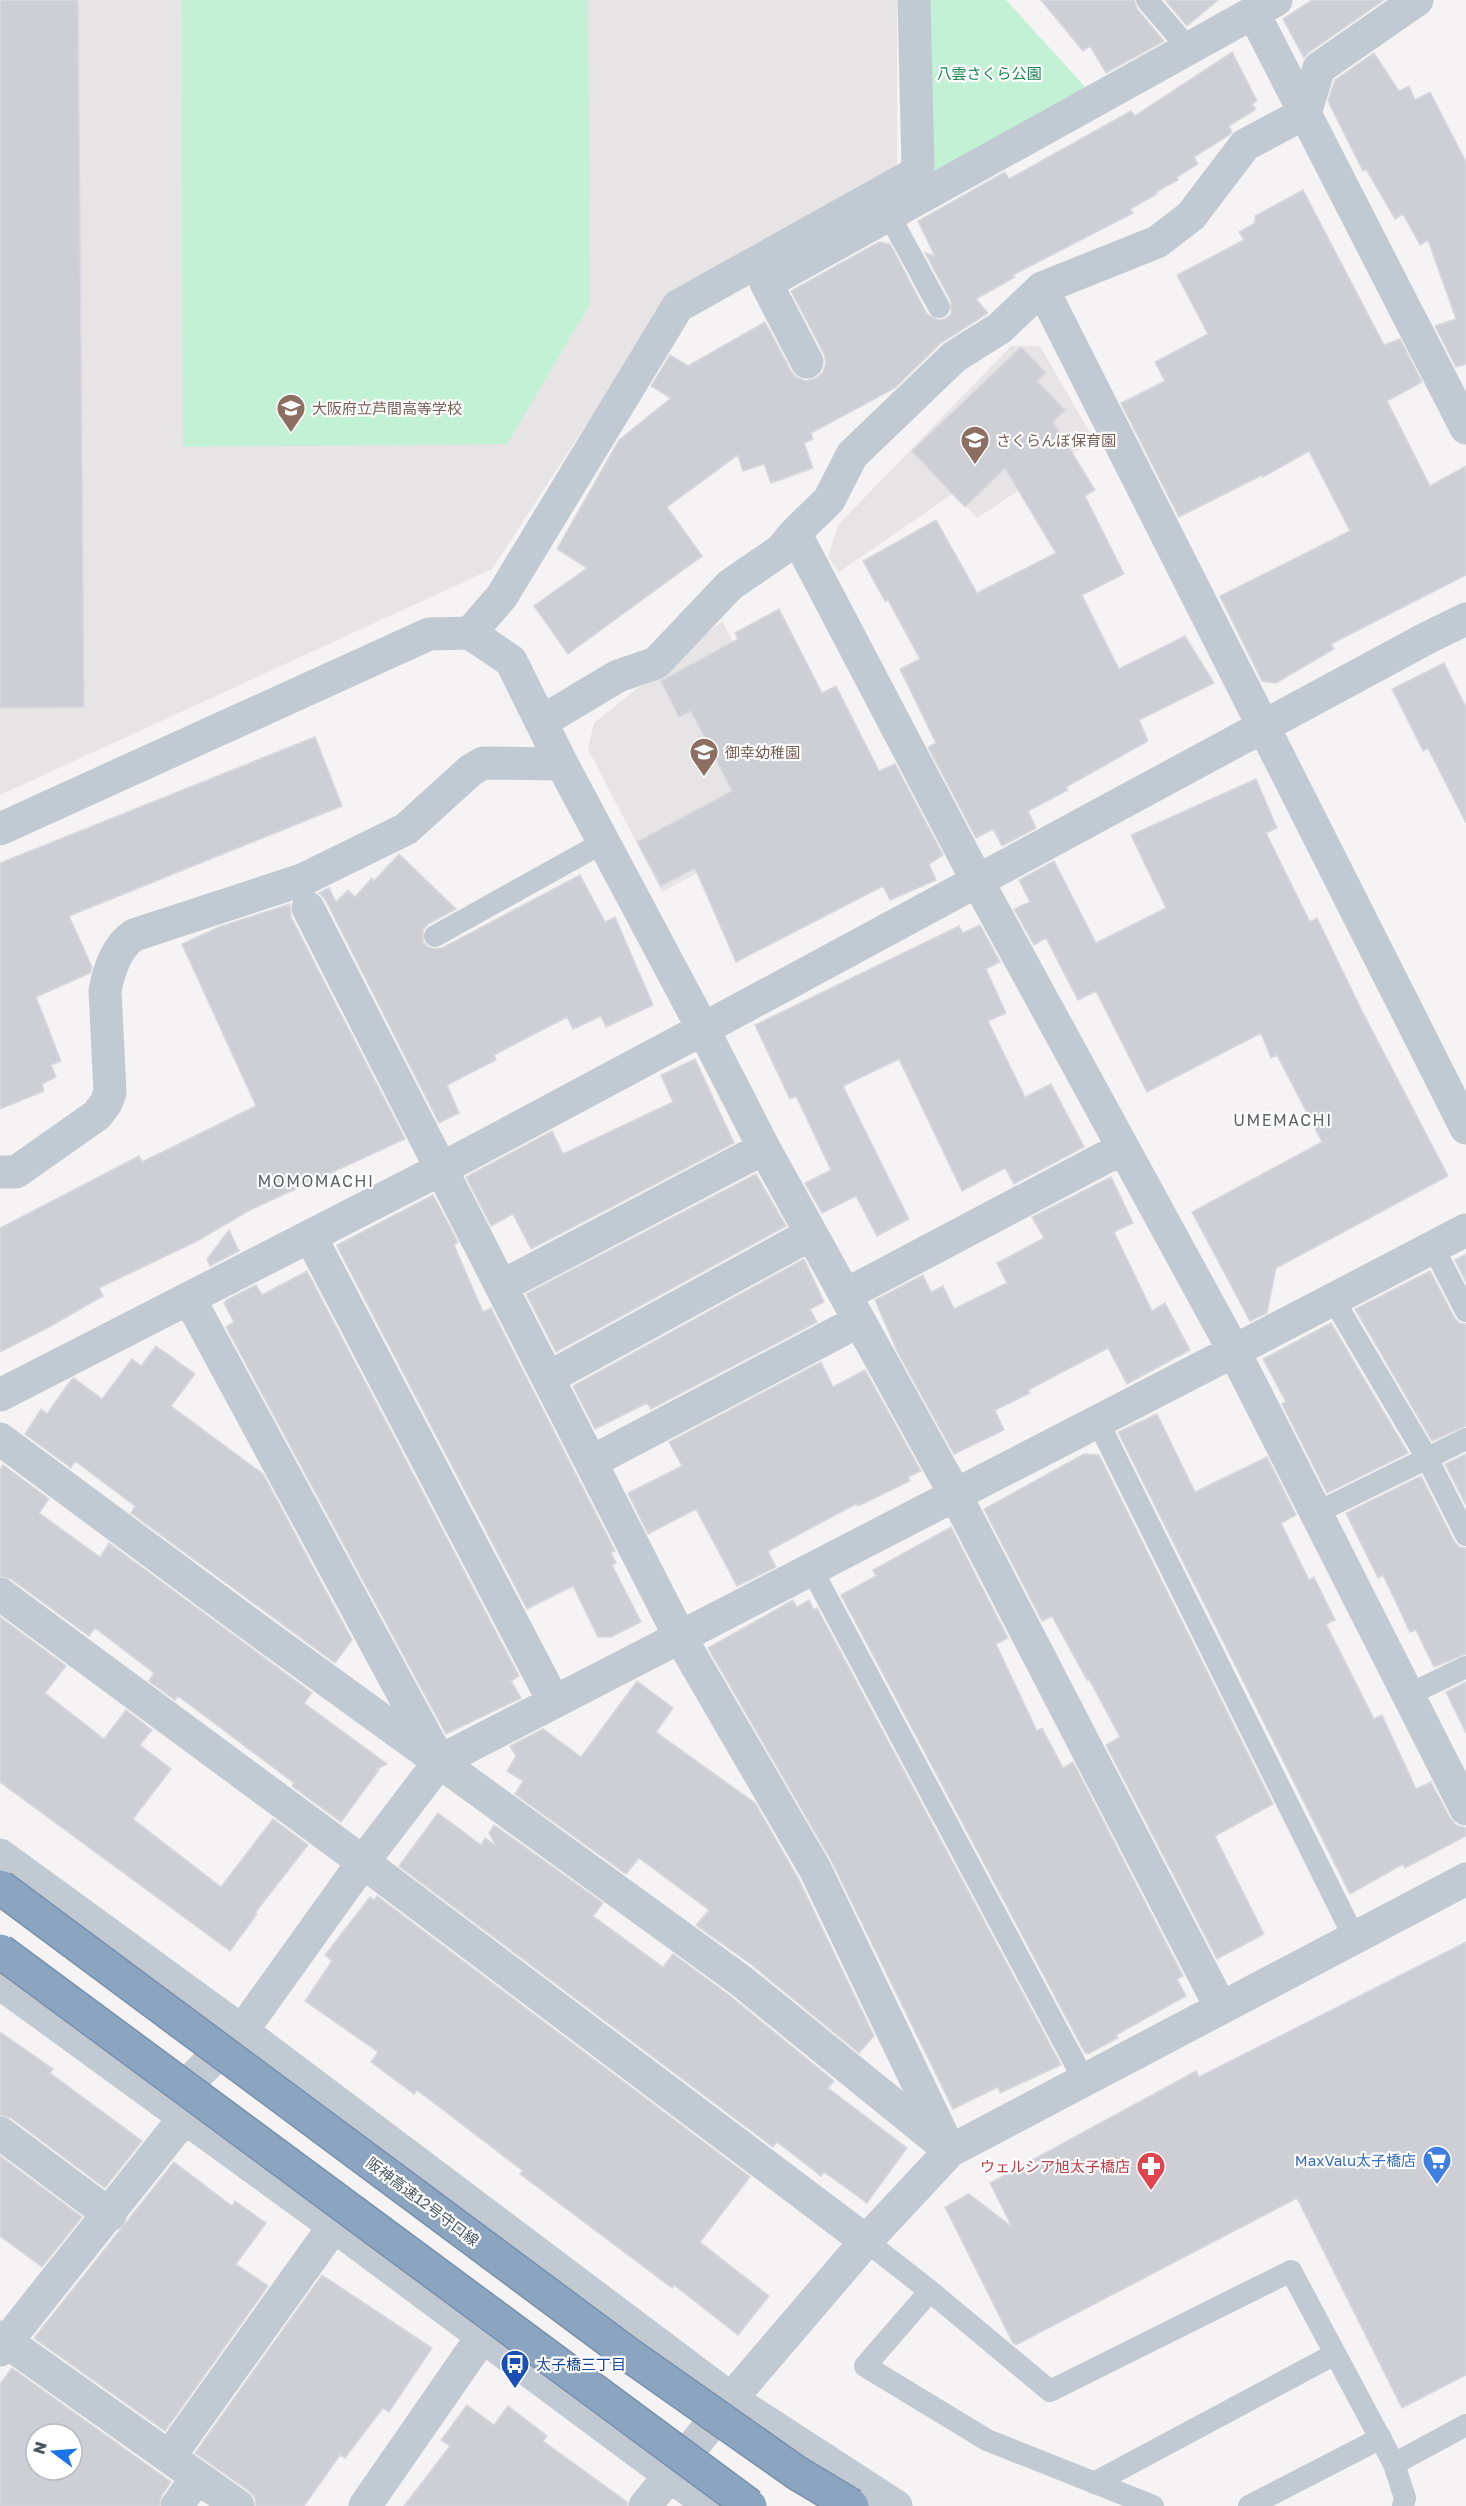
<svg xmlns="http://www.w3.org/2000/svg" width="1466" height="2506" font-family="'Golos Text','Noto Sans JP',sans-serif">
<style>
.education{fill:#e6e4e5}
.green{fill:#c3f1d5}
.building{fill:#cdcfd5;stroke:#d7d9de;stroke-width:1.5;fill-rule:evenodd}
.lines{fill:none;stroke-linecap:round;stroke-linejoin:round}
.lane{stroke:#c1cad2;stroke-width:22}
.street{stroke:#c1cad2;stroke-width:33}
.highway-bridge-casing{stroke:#7690ad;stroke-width:36;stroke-linecap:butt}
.highway-bridge{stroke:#8ba5c1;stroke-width:33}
.labels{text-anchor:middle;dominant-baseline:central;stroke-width:4.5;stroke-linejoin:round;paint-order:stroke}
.park-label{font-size:15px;fill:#17864f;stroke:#fff}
.education-label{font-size:15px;fill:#785e54;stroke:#fff;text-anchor:start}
.shop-label{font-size:15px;fill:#366cbe;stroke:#fff;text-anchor:end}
.health-label{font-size:15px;fill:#be3a42;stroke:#fff;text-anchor:end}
.street-label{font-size:15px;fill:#4a5661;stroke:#fff}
.transit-label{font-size:15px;fill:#164399;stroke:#fff;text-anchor:start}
.neighbourhood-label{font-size:16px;letter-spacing:1.5px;fill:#5f6368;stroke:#fff}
</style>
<rect width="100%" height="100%" fill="#f5f3f3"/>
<path class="education" d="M0 0H897V164L887 175 670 296 492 569 0 795Z
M1011 346H1040L1094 440 977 518 954 493 839 572 828 557 838 525Z
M722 621 820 807 662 892 588 749 594 723Z"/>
<path class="green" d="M181 0H588L590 304 507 444 183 447Z
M926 0H1006L1085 87 944 175 929 167Z"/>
<path class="building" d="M0 0H78L84 707 0 708Z
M1041 0H1134L1137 9 1164 41 1106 73 1090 46 1083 51Z
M1165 0H1218L1187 26Z
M1312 0H1384L1308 53 1304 58 1283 19Z
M1232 52 1257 101 1252 104 1256 109 1229 126 1232 132 1229 135 1194 157 1198 164 1177 177 1178 180 1156 192 1157 194 1130 209 1133 213 1013 275 1015 277 976 299 988 313 941 343 895 388 811 433 813 439 804 443 813 468 771 483 764 464 743 471 738 455 667 507 702 556 568 654 534 606 587 568 557 549 619 440 671 398 651 386 670 355 688 366 765 322 791 371 796 377 806 381 816 378 823 372 826 363 824 354 791 291 879 242 890 244 927 314 938 320 945 319 951 314V301L925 253 935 256 918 221 1005 172 1009 179 1131 111 1135 116Z
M1374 53 1399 91 1409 86 1415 100 1430 92 1466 162V364L1456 367 1435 326 1456 319 1428 240 1420 245 1403 214 1395 219 1366 169 1363 171 1328 101 1335 80Z
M1303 190 1384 345 1400 339 1422 382 1387 401 1430 486 1466 466V575L1331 644 1334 649 1276 683 1262 681 1220 596 1350 531 1309 451 1263 477 1262 475 1179 517 1121 403 1165 381 1155 362 1208 334 1177 275 1244 240 1239 232 1255 223V216Z
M1021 347 1046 373 1037 381 1065 410 1053 422 1095 490 1085 496 1124 574 1082 595 1119 669 1185 636 1214 683 1139 720 1148 741 1066 787 1068 790 1028 811 1036 828 1002 846 993 829 976 838 928 747 936 743 900 669 920 659 888 600 885 601 863 561 936 520 977 593 1056 553 1005 468 965 507 912 451Z
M779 609 822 693 836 686 879 771 895 764 943 855 929 864 936 880 890 900 883 886 736 962 695 868 661 886 637 842 732 791 691 711 679 717 661 681 738 639 735 633Z
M1444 663 1466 707V823L1428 748 1423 751 1392 689Z
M315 737 342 806 69 916 92 967 90 973 36 997 61 1061 51 1065 56 1077 42 1084 44 1091 0 1109V863Z
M1256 779 1277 828 1266 833 1310 922 1317 918 1362 1011 1448 1176 1276 1268 1267 1313 1250 1321 1192 1212 1322 1142 1277 1055 1271 1058 1261 1033 1147 1092 1096 991 1078 1000 1046 938 1034 945 1014 909 1030 902 1019 880 1054 861 1096 943 1166 908 1131 835Z
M399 854 456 909 428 924 423 930V942L428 947 434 949 442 948 580 875 605 922 615 917 653 1005 606 1027 601 1016 573 1029 567 1017 494 1055 496 1060 447 1085 459 1113 439 1123 325 899 319 893 329 888 336 902 348 890 355 897 372 878 374 881Z
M290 904 291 917 405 1139 250 1210 197 1241 99 1288 103 1296 51 1326 0 1352V1228L139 1156 142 1162 256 1106 182 944 219 927Z
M980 925 1000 962 986 969 1006 1013 988 1021 1025 1097 1051 1084 1084 1147 1014 1184 1005 1168 962 1191 899 1059 843 1086 909 1219 877 1236 856 1196 822 1213 805 1183 831 1170 796 1096 790 1099 755 1025 959 926 963 933Z
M695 1059 734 1143 531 1249 513 1214 491 1226 466 1177 552 1131 563 1154 673 1102 661 1075Z
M756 1174 786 1226 556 1352 526 1294Z
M1111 1177 1133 1223 1114 1232 1152 1311 1165 1303 1190 1350 1127 1384 1108 1348 1028 1390 1030 1393 995 1410 1004 1430 954 1454 898 1353 875 1300 923 1275 931 1292 943 1286 954 1309 1007 1283 997 1263 1044 1238 1032 1217Z
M433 1195 458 1242 454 1245 483 1312 491 1308 615 1551 611 1553 616 1563 612 1565 641 1622 611 1637H598L573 1586 527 1609 341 1254 337 1245Z
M229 1230 239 1251 210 1266 207 1259Z
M1466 1254V1282L1455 1260Z
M804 1259 824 1302 810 1309 817 1322 651 1409 647 1403 595 1429 573 1386Z
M307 1271 519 1676 511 1681 521 1698 446 1734 226 1327 234 1322 224 1303 228 1299 256 1285 262 1295Z
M1430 1271 1454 1317 1459 1323 1466 1324V1426L1432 1441 1355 1309Z
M1331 1323 1408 1453 1327 1493 1282 1404 1286 1402 1263 1359Z
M156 1346 195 1374 171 1406 263 1474 352 1640 335 1663 131 1513 135 1506 75 1461 71 1468 25 1434 41 1409 47 1414 71 1380 74 1378 102 1399 132 1359 141 1366Z
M821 1362 833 1387 865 1370 921 1471 908 1477 910 1481 858 1506 856 1504 768 1551 776 1567 737 1586 696 1509 648 1534 628 1493 682 1466 669 1442Z
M1157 1414 1195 1492 1267 1457 1296 1515 1281 1523 1309 1580 1314 1577 1335 1620 1326 1624 1374 1719 1382 1715 1416 1789 1431 1782 1450 1818 1456 1825 1466 1828V1836L1405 1868 1403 1864 1350 1894 1118 1432Z
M1084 1454 1099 1455 1273 1804 1215 1836 1264 1934 1217 1959 1106 1745 1120 1737 1089 1679 1087 1680 1052 1616 1042 1621 984 1509Z
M1466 1454V1505L1445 1464Z
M3 1465 49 1499 39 1513 100 1557 109 1543 312 1693 304 1703 387 1764 377 1769 379 1770 341 1822 292 1786 294 1783 178 1696 175 1700 149 1681 154 1673 95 1628 89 1636 11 1579 0 1576V1470Z
M1421 1476 1454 1541 1459 1547 1466 1548V1654L1434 1667 1416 1630 1410 1632 1383 1575 1378 1578 1346 1513Z
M951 1527 1008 1638 996 1644 1037 1731 1042 1728 1063 1768 1073 1762 1183 1976 1177 1979 1186 1996 1116 2035 1118 2038 1088 2054 1085 2053 841 1595 876 1576 873 1570Z
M793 1600 797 1607 809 1600 814 1610 817 1608 1061 2065 1000 2093 998 2087 953 2109 831 1860 708 1648Z
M0 1617 66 1666 45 1693 104 1739 126 1710 152 1730 140 1745 171 1769 133 1819 221 1887 273 1819 308 1845 255 1913 257 1914 230 1951 0 1782Z
M637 1681 673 1708 656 1732 755 1803 798 1878 874 2036 859 2053 752 1965 696 1925 709 1910 639 1858 626 1874 515 1794 523 1781 507 1771 516 1756 510 1746 543 1729 581 1757Z
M1466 1682V1733L1446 1692Z
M438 1813 481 1845 485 1838 496 1846 489 1833 494 1825 603 1903 593 1916 663 1967 673 1954 729 1995 834 2081 828 2088 907 2148 867 2203 824 2172 821 2176 777 2142 773 2147 399 1866Z
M377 1896 750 2177 700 2242 769 2296 738 2335 674 2285 672 2288 520 2174 523 2171 417 2090 414 2094 371 2062 378 2052 305 2001 332 1961 325 1955 370 1897 374 1900Z
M1466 1942V2375L1402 2408 1297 2198 1016 2345 1013 2343 945 2207 969 2194 1012 2227 990 2183 1196 2071 1199 2077Z
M0 2032 53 2069 50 2073 142 2141 105 2188 11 2118 0 2115Z
M0 2156 82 2217 42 2267 0 2236Z
M174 2162 232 2206 235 2201 266 2223 236 2264 268 2286 165 2431 34 2338Z
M322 2275 432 2348 389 2412 383 2408 345 2458 340 2455 304 2506H256L255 2498 249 2491 195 2453Z
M12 2368 171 2482 162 2495 159 2506H0V2384ZM36 2434H72V2470H36Z
M467 2405 494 2425 508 2406 547 2436 543 2441 627 2502V2506H404L450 2446 441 2440Z"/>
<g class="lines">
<path class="lane" d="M1147 0 1189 49
M889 215 939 307
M435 936 604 842
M1433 1247 1466 1311
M1333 1299 1427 1458 1466 1535
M1098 1422 1354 1937
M1316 1513 1466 1439
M812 1570 1084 2080
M1408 1695 1466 1667
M866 2241 930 2291
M1394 2464 1405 2498 1403 2506
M1094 2483 1335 2354
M1153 2506 987 2440 865 2366 930 2291 1050 2391 1291 2271 1394 2464 1466 2425
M1249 2506 1381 2438"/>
<path class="street" d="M1254 14 1466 428
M1042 288 1466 1128
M807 362 766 283 1276 0
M795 533 978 882 1234 1351 1466 1230
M470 633 502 596 678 306 913 175 918 166 914 0
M541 722 618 676 656 663 730 585 781 550 795 533 829 500 852 455 954 357 1000 328 1042 288 1157 242 1191 216 1245 145 1305 113 1319 68 1417 0
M0 829 429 634 470 633 511 661 562 764 703 1029 1427 638 1466 619
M308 908 680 1637 815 1869 950 2151
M0 1172H16L97 1115 106 1103 110 1092 105 991C109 970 116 947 134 935L302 880 406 829 471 770 483 763 562 764
M310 1236 554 1702
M502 1286 764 1148
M845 1295 1123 1148
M189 1298 435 1753
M548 1378 811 1234
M0 1395 441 1169 703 1029 764 1148 956 1496 1221 2008
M0 1439 255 1628 740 1980 942 2144
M591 1462 859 1321
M0 1594 363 1862 866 2241
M0 1855 242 2031 731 2399 896 2506
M0 1983 334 2226 711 2506
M167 2103 242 2031 363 1862 440 1761 1234 1351 1466 1809
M0 2133 110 2215
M0 2337 238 2506
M0 2350 185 2117
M169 2457 334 2226
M177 2506 197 2477
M365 2506 482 2337
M645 2506 731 2399 866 2241 950 2151 1466 1879"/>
<g class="highway-bridge-casing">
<path id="highway-bridge" d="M0 1887 628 2354 797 2473 852 2506
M0 1951 750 2506"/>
</g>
<use href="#highway-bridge" class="highway-bridge"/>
</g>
<defs>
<g id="school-pin" transform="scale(1.5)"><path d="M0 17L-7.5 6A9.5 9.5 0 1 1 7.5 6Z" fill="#8d6e63" stroke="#fff"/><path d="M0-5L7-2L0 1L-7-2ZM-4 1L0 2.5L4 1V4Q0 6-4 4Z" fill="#fff"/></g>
<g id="supermarket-pin" transform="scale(1.5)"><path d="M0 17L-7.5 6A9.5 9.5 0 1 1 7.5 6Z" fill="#3f7fe0" stroke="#fff"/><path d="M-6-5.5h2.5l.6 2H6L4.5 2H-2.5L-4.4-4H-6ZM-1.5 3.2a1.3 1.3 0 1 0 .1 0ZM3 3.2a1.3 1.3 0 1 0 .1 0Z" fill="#fff"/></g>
<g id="pharmacy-pin" transform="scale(1.5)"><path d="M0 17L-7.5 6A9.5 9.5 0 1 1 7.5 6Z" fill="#e0444e" stroke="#fff"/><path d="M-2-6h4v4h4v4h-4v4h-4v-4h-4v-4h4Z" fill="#fff"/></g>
<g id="bus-pin" transform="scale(1.5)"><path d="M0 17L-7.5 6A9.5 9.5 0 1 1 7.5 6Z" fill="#1a4fb4" stroke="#fff"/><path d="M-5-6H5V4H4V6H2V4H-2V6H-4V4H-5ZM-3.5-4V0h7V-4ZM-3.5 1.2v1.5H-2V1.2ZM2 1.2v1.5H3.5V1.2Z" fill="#fff"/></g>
</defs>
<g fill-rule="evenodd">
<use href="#school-pin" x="291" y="408"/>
<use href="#school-pin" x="975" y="440"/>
<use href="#school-pin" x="704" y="752"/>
<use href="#supermarket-pin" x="1437" y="2160"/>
<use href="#pharmacy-pin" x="1151" y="2166"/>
<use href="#bus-pin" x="515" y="2364"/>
</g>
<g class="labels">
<g class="park-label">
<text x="989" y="73">八雲さくら公園</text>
</g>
<g class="education-label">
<text x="312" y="408">大阪府立芦間高等学校</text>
<text x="996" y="440">さくらんぼ保育園</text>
<text x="725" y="752">御幸幼稚園</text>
</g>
<g class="shop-label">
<text x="1416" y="2160">MaxValu太子橋店</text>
</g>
<g class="health-label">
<text x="1130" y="2166">ウェルシア旭太子橋店</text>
</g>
<g class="street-label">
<text transform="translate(423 2201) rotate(37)">阪神高速12号守口線</text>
</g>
<g class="transit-label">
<text x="536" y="2364">太子橋三丁目</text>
</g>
<g class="neighbourhood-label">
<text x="1283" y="1120">UMEMACHI</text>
<text x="316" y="1181">MOMOMACHI</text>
</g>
</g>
<g transform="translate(54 2452) rotate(286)"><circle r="28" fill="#ffffff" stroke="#b7bbc0" stroke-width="1.5"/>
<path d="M0-4.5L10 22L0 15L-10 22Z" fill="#1a73e8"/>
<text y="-9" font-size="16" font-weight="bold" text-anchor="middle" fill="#4a5661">N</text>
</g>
</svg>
